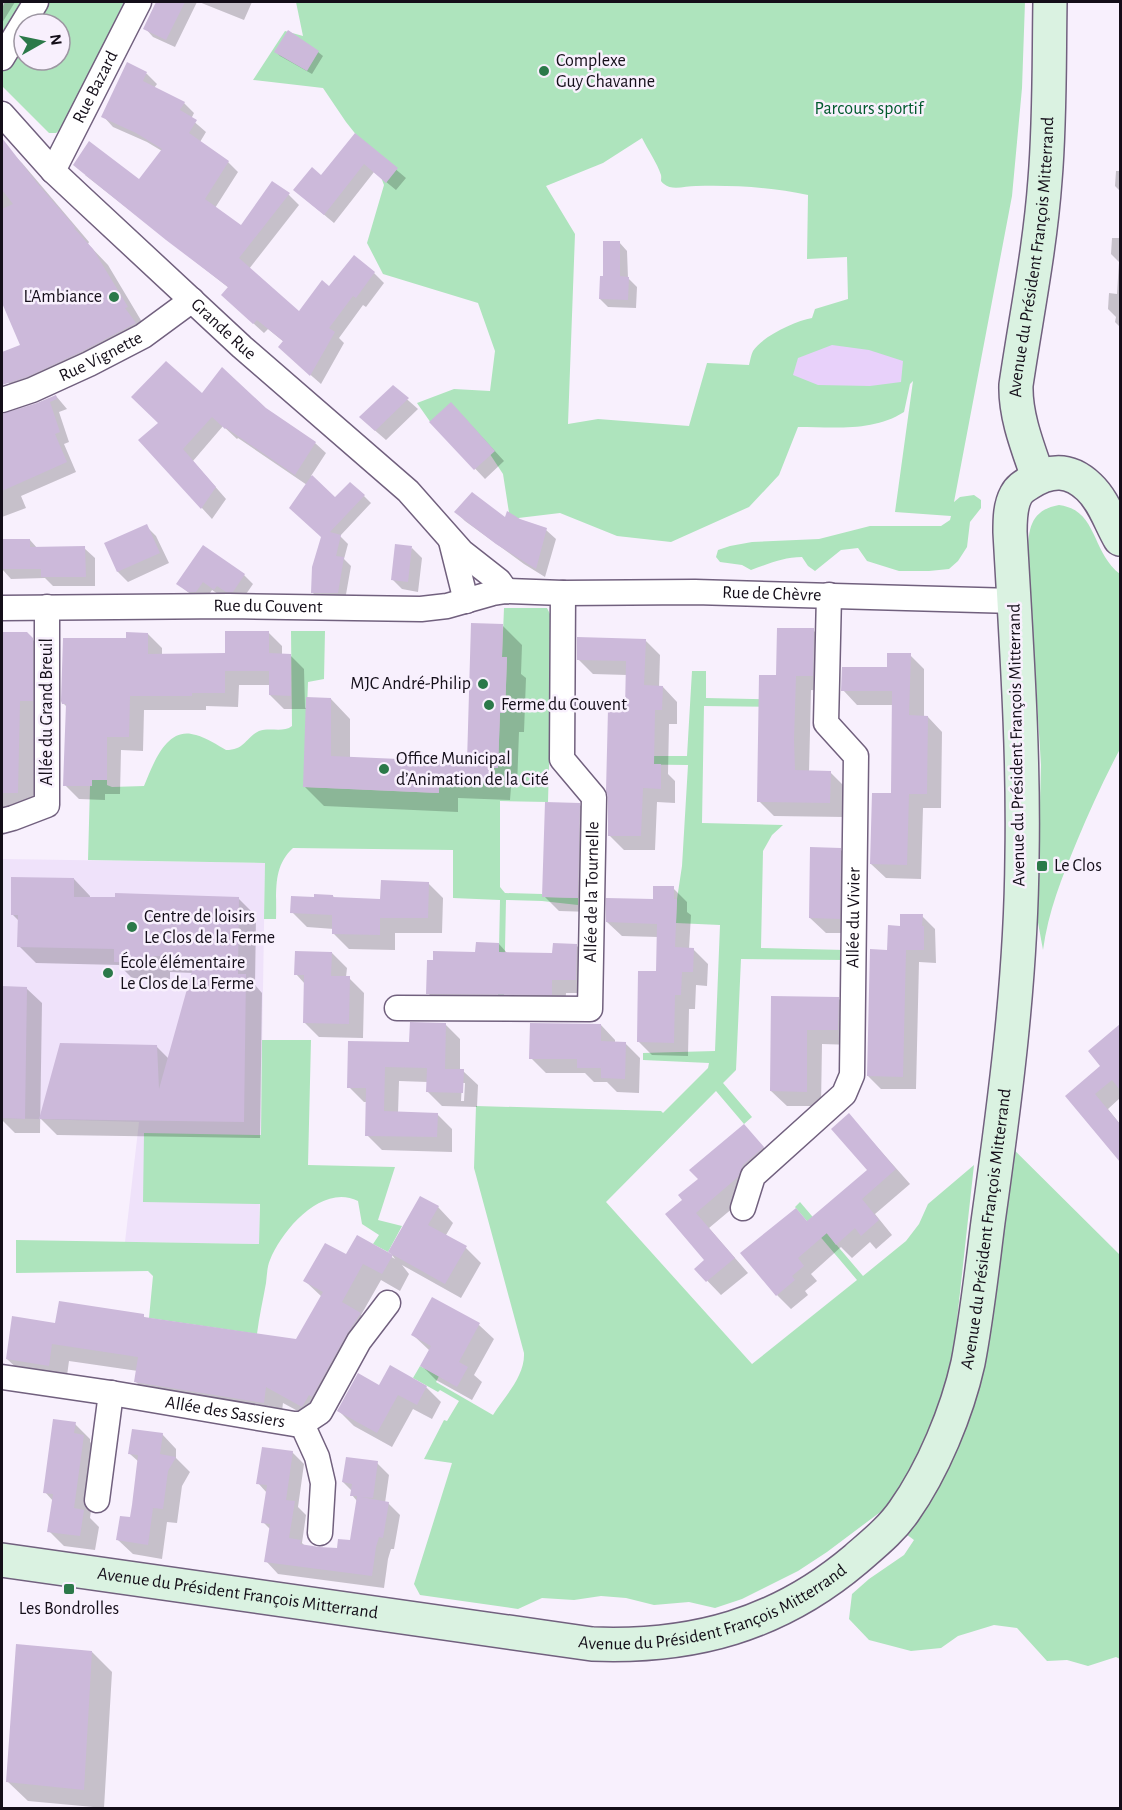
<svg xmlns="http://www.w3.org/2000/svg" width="1122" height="1810" font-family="'Alegreya Sans',sans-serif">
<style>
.built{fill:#efe2fa}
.green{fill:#aee4bd;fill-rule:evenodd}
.water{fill:#e8d1fa}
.shadow{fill:#0003;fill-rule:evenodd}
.building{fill:#ccb9da}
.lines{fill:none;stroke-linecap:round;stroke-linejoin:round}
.street-casing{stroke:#71607e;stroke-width:27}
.secondary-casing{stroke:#71607e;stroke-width:36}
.street{stroke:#fff;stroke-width:24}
.secondary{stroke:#daf2e1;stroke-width:33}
.poi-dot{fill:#2b7949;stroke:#f8f0fd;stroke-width:2}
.labels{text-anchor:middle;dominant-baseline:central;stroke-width:5;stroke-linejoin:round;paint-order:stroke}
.poi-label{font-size:18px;fill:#140e19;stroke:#f8f0fd;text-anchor:start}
.street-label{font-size:18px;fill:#140e19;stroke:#f8f0fd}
.park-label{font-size:18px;fill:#015a2d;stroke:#f8f0fd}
</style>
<rect width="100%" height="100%" fill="#f8f0fd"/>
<path class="built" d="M2 859 265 863 259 1244 125 1242 139 1122 2 1118Z"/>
<path class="green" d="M5 2H124L62 128 56 133H49L2 86V8ZM24 24H60V60H24Z
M296 2H1025L1022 88 1012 196 954 502 960 497 974 495 981 500V508L970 522 967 547 958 561 949 569 929 571H899L867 561 858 548 841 550 815 571 808 566 802 557C784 557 768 564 751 570L742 565 720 562 716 557 718 550 730 546 752 542 819 539 870 526H941L950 520 951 516 895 512 913 381 910 384 904 412C873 432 833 427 798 427L779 475 749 507 671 542 617 536 560 513 510 519 503 474 482 442 431 423 417 403 454 389 490 391 495 351 478 303 383 274 367 243 384 185 373 156 346 122 323 88 253 80 285 31 303 36ZM642 138C648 150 657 163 661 175 662 181 659 180 664 184 672 191 685 186 696 186 734 185 771 187 808 195L807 259 847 257 848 299 815 309 812 318C795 321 763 336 753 351 751 355 750 361 749 365L707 363 689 426 598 419 568 424 575 234 546 186 603 163Z
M1059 505C1098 510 1091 552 1120 574V749C1104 779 1090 810 1077 841 1062 877 1048 912 1043 950L1037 917 1041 765 1028 555C1028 530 1030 510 1059 505Z
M504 608H547L553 620 548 802 500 801V887L505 893 542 894 543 897 578 898V905L542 901 506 900 504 997H498L500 900 453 898V850L293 848C272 867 277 893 276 919H264L265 863 88 860 90 786H92V780H107V785L112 787 144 786C153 765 166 725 196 735 207 738 217 745 226 750 245 750 245 738 259 731 270 727 283 733 292 726L291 631H325L324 679 308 682 304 787 438 793 439 779 492 768H498L500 713H505L507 657H502Z
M692 671H706V698L794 700 795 707 704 706 702 823 783 825 772 835 763 851 761 948 845 950V960L741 959 736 1070 723 1083 752 1117 744 1124 716 1091 606 1202 752 1364 857 1280 795 1207 800 1202 863 1276 906 1241 919 1224 928 1204 974 1165 952 1365 937 1409 916 1458 905 1482 894 1498 883 1510 827 1552 798 1571 742 1599 715 1608 689 1602 654 1605 626 1598 601 1596 574 1600 542 1598 518 1609 420 1595 414 1584 452 1463 424 1459 444 1420 447 1421 459 1401 440 1390 438 1392 413 1378 420 1366 439 1376 436 1382 493 1415C505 1396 525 1376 524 1353L474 1168 476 1106 661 1111 663 1113 708 1068 709 1063 643 1060V1053L715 1051 720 925 676 923 677 899 682 866 688 765 607 764V756H687Z
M262 1040H311L308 1165 395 1167 378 1220 402 1226 388 1252 373 1244 379 1235 362 1224 358 1201C322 1183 282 1230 270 1260 267 1267 267 1275 266 1283 263 1300 259 1317 257 1334L149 1318 153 1276 148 1271 16 1273V1240L259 1244 260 1204 143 1202 144 1133 261 1135Z
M1000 1136 1120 1255V1659L1116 1657 1088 1666 1067 1660 1047 1661 1017 1628 994 1625 958 1636 941 1648 911 1651 869 1640 849 1619 852 1594 869 1579 904 1555 914 1540 894 1525 933 1461Z"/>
<path class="water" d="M832 345 869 350 903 361 901 382 870 386 818 385 793 375 798 358Z"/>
<path class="shadow" d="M2 2H15L2 23Z
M158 2H197L175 47 153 37 145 28Z
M199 2H252L244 20Z
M276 52H318L323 56 312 74 280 56Z
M128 64 147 74 157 84 154 88 184 103 194 113 191 119 206 132 200 142 228 162 238 172 215 208 241 227 273 183 289 195 299 205 249 269 299 313 329 288 374 273 384 283 366 307 363 305 339 338 344 343 321 384 290 357 284 342 268 329 264 333 233 305 229 288 85 175 139 181 162 151 147 142 113 127 103 116Z
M355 135 406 178 396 190 374 172 334 223 304 198Z
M7 148 22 163 89 242 88 244 108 265 142 322 138 323 149 338 23 397 8 382 2 364V353L22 346 2 297V150Z
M1116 171H1120V191L1115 186Z
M1112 238H1120V327L1115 322 1116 317 1108 309 1109 293 1117 294 1119 262 1111 254Z
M619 242 627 251 628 278 637 287 636 308 608 307 600 299 604 277Z
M393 387 418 409 386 440 371 427Z
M56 396 67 409 59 412 69 442 64 444 76 472 21 496 26 508 2 517V418Z
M202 396 265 409 315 443 326 453 311 476 335 499 364 496 371 503 340 536 348 544 344 559 351 566 345 600H320L312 592 322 537 307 485 238 438 237 439 223 426 193 461 226 499 212 519 140 440Z
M461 414 504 461 485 479 431 422Z
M456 512 519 520 546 530 556 539 545 577 524 564 465 521Z
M146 526 156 536 169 563 128 582 118 572 106 544Z
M30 540 38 549 84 548 95 558V586H53L45 578 11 579 2 569V541Z
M412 548 422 558 418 592 402 589 392 579Z
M244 575 253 584 242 600H237L227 594 224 598 212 590 205 601H199L178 584Z
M503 626 522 645 521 674 526 678 524 732H519L517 787H511L510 800 458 798V812L324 806 305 787 307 709H284L270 695V685H239L238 707 206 706V710H144L143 751 121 750 120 794H105V800L79 799 65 785 67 707 63 703 128 639 148 634 162 648V655H227L268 632 282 646V655H290L304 669 305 708 331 699 350 719V759L469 763Z
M813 630 828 645 827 691 811 690 809 772H830L845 787 844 817 774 816 759 801 778 677Z
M2 633H26L52 659 37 808H2Z
M645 640 660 655 659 687H663L677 702V724H669L668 774 675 781V803L657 802 655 850H624L609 835 626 711 627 675 593 674 578 659Z
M910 655 924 669V717H928L942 732 941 808H923L921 879 886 878 871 864 892 795 894 705H857L843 690 888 669Z
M579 804 594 819 592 912 559 911 544 896Z
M840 849 855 864 854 933H826L810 918Z
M1119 855H1120V879L1119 878Z
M74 879 90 896V899H239L256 916 255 985 262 993 260 1138 57 1135 40 1118 156 1046 169 1059 194 973 170 972V979L132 978 119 965 36 963 19 946V921L12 914Z
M428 883 443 898 442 933H395V950L349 949 334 934V929L307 927 292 912 316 898 333 896 335 899 382 900Z
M673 888 687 902V912L691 915 689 949H693L708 964 707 986 696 985 695 1009H689L688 1056 652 1055 638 1041 657 973 658 937 622 936 607 922 654 900Z
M922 916 935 929 936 963 919 962 916 1089H881L868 1076 889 951 902 927Z
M499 944 508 954 554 955 576 945 590 959 589 993H566L565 1008 442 1007 428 993 477 953Z
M332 953 347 968 346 977 349 978 364 993 363 1038 319 1037 304 1022 305 984 296 974Z
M2 988H26L42 1003 40 1133H15L2 1120Z
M773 997 838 998 853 1013V1045L822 1044 821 1106H787L771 1091Z
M445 1024 460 1039V1070L463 1071 478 1085 477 1107 442 1106 427 1091 428 1082 399 1081 398 1113 437 1114 452 1129V1152L382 1150 367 1135V1102H364L349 1087 411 1043ZM462 1083H465L464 1101H461Z
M601 1025 615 1040V1043H625L640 1058 639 1093 617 1092 607 1082H594L585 1073H546L531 1058Z
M1120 1026V1098L1108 1109 1120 1124V1159L1067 1096 1103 1066 1090 1051Z
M849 1115 910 1184 875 1214 892 1235 876 1249 870 1242 852 1258 841 1247 811 1274 817 1281 805 1291 808 1295 791 1309 777 1295 808 1222 869 1170Z
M744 1126 777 1162 752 1192 709 1228 748 1273 721 1295 696 1269 706 1260 684 1201Z
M420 1198 438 1207 453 1223 446 1235 466 1248 481 1263 461 1298 402 1265 409 1274 400 1291 381 1280 361 1315 377 1331 320 1423 283 1403 281 1419 153 1399 136 1382 138 1371 69 1361 66 1383 25 1376 7 1359 56 1325 143 1316 147 1319 297 1341 322 1297 305 1281 347 1256 358 1237 395 1259 390 1252Z
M479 1325 494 1339 474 1375 482 1382 472 1400 436 1380 421 1365 430 1351 413 1335Z
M380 1387H426L441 1402 432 1419 413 1409 392 1447 354 1426 339 1411Z
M75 1424 90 1439V1442L99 1451 90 1518 99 1527 95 1550 64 1546 49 1531 53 1501 45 1492Z
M162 1434 176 1449V1458L190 1472 182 1486 177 1523 167 1522 162 1559 133 1554 118 1540 131 1519 139 1462 130 1454Z
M292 1452 304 1464 298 1507 306 1515 302 1543 305 1546 338 1550 351 1542 357 1501 352 1495V1491L343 1482 377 1463 389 1475 385 1503H388L400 1515 394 1549H391L388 1559 384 1588 278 1574 266 1561 271 1530 263 1522 267 1493 258 1483Z
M92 1652 112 1672 104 1808 28 1801 7 1781Z"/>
<path class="building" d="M156 2H185L166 40 143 29Z
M288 30 319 51 307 71 274 52Z
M127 62 147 72 143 81 185 102 180 110 197 120 189 133 229 161 205 199 241 225 272 181 290 193 239 258 299 311 322 280 329 286 354 255 375 272 356 298 353 296 329 328 335 332 310 376 278 347 283 341 257 320 253 324 221 295 228 287 166 240 73 165 89 141 139 179 162 149 136 133 101 117Z
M355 133 398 168 386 183 364 164 324 215 293 190 312 167 321 175Z
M2 138 37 183 75 227 74 228 93 249 128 307 125 308 136 323 83 351 27 377 2 385V352L20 345 2 303V209L13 204 2 190Z
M603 241H620V276L629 277 628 300 599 299 600 276H603Z
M166 361 202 393 222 367 266 408 316 442 295 475 226 428 225 429 212 417 183 449 216 487 201 509 138 440 158 423 131 397Z
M393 385 409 398 375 431 359 417Z
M56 395 57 399 50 402 60 432 55 434 67 462 2 491V414L37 403Z
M451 402 495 451 474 470 429 422Z
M312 475 335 497 350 482 365 495 330 532 341 535 336 556 344 557 338 593H311L312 567 321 537 289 508Z
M472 492 505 517 507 511 520 519 547 528 536 569 496 544 454 512Z
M147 524 160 553 117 572 104 543Z
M2 539H30V547L85 546 86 577H41V569H2Z
M395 544 412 546 408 582 391 580Z
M203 545 245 574 233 592H226L217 586 214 590 203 582 196 592H188L176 584Z
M471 623 503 624 502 657H507L505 713H500L498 768H492L491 781 439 779V793L303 787 306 697 331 698V756L467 762Z
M777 628H814L813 676H796L794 740 795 770 831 771 830 803 757 802 759 675H776Z
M225 631H269V653L291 654V696L269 695V671H225V693H192V696H130L129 737H107V780H92V786H63L66 704H62L61 701 63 638H126V632L148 633V654L225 653Z
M2 632H27L33 638V701H20L18 793H2Z
M577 637 646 639 644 685 663 686 662 710H655L654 764H661V789L643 788 641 836H608V797L606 791 608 709H625L626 661 577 660Z
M887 653H911L909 715 928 716 927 794H909L907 865 870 864 872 793H891L892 691H841L842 667H887Z
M545 802 580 803 578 898 542 897Z
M810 847 841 848 840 919 809 918Z
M11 877 74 878V897H115V893L239 897 238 974H246L244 1122 39 1119 60 1043 157 1045 159 1089 196 957 153 956 154 963 114 962V949L17 947 18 915H11Z
M381 880 429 882 428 918H380V935L332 934V915L290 913 291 896 314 897V894L333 895V897L380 899Z
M653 886H674V899H677L675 947 694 948 693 972H682L681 995H675L674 1043 637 1042 638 971H656L657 924 606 922V898L653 899Z
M900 914H923L922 926H924V950H906L903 1077 867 1076 870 949 887 950 888 925 900 926Z
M476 942 499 943V952L552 953 553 943 577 944 576 980H552V995L426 994 427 960H433V951L475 952Z
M295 951 332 952 331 976H350L349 1024 303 1023 304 975H294Z
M2 986 27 987 25 1119 2 1118Z
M771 996 839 997 838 1030H807V1092L770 1091Z
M410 1022 446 1023 445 1069H464L463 1093 426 1092 427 1068 385 1067 384 1111 438 1113 437 1137 365 1136 366 1088H347L348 1041 409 1042Z
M530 1023 601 1024V1041L626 1042 625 1079 601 1078V1068H577V1059H529Z
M1120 1024V1090L1112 1080 1095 1094 1120 1124V1162L1065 1096 1100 1066 1088 1051Z
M849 1113 896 1169 862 1199 879 1220 861 1236 855 1228 836 1245 827 1233 798 1258 804 1266 792 1276 795 1280 776 1296 740 1253 796 1208 807 1221 867 1170 831 1129Z
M744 1124 764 1147 743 1165 738 1177 696 1213 735 1258 706 1282 694 1269 704 1260 665 1214 682 1200 678 1195 698 1179 689 1170Z
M420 1196 439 1206 428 1225 467 1246 445 1284 388 1252Z
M357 1235 393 1255 382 1274 363 1264 342 1302 361 1313 347 1334 312 1397 309 1395 302 1407 266 1387 264 1403 134 1382 138 1357 52 1344 49 1366 6 1359 12 1316 55 1323 59 1301 144 1314V1317L296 1339 323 1292 303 1281 325 1243 346 1254Z
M432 1297 480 1323 459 1362 468 1367 457 1387 420 1366 431 1346 411 1335Z
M390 1365 427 1386 417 1405 398 1395 377 1433 337 1411 358 1373 379 1385Z
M53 1419 76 1422 74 1433 84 1435 74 1508 84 1510 80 1536 47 1532 53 1494 43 1493Z
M132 1429 163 1433 160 1454 176 1457 168 1471 163 1509 153 1508 148 1545 116 1540 120 1516 130 1517 132 1505 138 1455 128 1454Z
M262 1447 293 1451 286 1500 295 1501 289 1538 301 1540 300 1544 319 1547 337 1548 338 1539 350 1540 357 1496H350L352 1484 342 1482 346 1457 378 1461 373 1498 361 1497 389 1502 383 1538 379 1537 376 1547 372 1576 264 1562 270 1524 261 1523 267 1485 256 1484Z
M16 1644 92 1651 84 1790 6 1782Z"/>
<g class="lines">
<g class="street-casing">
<g id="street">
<path d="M2 58 36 2"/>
<path id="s1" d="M2 114 53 171 84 200 242 347 408 491 462 552 499 581 506 591"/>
<path id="s2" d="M53 171 139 2"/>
<path id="s3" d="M2 400 32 390 89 364 143 336 192 300"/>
<path d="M451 541 466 601"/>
<path id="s4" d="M2 608 229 606 421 609 447 606 493 593 506 591 563 593 695 592 1014 601"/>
<path d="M2 821 13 818 47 805V607"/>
<path id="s5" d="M397 1008 590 1009 594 797 562 759 563 593"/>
<path id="s6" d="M743 1208 753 1176 844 1094 852 1075 856 756 826 723 829 595"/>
<path id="s7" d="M2 1377 111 1393 294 1424H302L320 1412 359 1341 388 1303"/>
<path d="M302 1424 317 1457 323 1483 320 1533"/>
<path d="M97 1500 111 1393"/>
</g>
</g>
<g class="secondary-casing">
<g id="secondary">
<path id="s8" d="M1038 477C1028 448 1015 416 1016 385 1026 317 1040 249 1045 180 1050 121 1049 61 1050 2"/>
<path id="s9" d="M2 1560 592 1644C693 1648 778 1625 856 1559 873 1544 891 1530 904 1511 933 1470 957 1412 968 1363 977 1316 982 1269 988 1222 1005 1101 1021 980 1022 857 1024 749 1016 640 1010 532 1010 520 1010 506 1016 495 1019 489 1024 486 1029 483 1051 469 1070 469 1089 487 1104 501 1110 522 1120 539"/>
</g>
</g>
<use href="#street" class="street"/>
<use href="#secondary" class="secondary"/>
</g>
<g class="poi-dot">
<circle cx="544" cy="71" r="6"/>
<circle cx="114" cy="297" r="6"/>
<circle cx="483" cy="684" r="6"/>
<circle cx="489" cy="705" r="6"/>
<circle cx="384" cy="769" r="6"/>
<rect x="1036" y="860" width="12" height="12" rx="3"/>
<circle cx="132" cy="927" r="6"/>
<circle cx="108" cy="973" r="6"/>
<rect x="63" y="1583" width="12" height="12" rx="3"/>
</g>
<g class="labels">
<g class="poi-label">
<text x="556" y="61">Complexe<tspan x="556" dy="21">Guy Chavanne</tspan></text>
<text x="102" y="297" text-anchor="end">L'Ambiance</text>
<text x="471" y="684" text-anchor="end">MJC André-Philip</text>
<text x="501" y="705">Ferme du Couvent</text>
<text x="396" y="759">Office Municipal<tspan x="396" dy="21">d’Animation de la Cité</tspan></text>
<text x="1054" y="866">Le Clos</text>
<text x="144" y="917">Centre de loisirs<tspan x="144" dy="21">Le Clos de la Ferme</tspan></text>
<text x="120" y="963">École élémentaire<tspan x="120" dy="21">Le Clos de La Ferme</tspan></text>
<text x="69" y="1609" text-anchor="middle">Les Bondrolles</text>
</g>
<g class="street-label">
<text stroke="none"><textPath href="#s2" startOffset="94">Rue Bazard</textPath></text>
<text stroke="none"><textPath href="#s8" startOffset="224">Avenue du Président François Mitterrand</textPath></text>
<text stroke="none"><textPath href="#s1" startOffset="309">Grande Rue</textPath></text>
<text stroke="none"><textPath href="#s3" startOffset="108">Rue Vignette</textPath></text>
<text stroke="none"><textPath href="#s4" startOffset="772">Rue de Chèvre</textPath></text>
<text stroke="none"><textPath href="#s4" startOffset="266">Rue du Couvent</textPath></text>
<text transform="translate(47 712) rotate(-90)">Allée du Grand Breuil</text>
<text transform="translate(1017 745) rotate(-91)">Avenue du Président François Mitterrand</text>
<text stroke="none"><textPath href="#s5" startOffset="310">Allée de la Tournelle</textPath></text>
<text stroke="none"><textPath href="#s6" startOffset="334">Allée du Vivier</textPath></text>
<text stroke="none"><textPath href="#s9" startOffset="1246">Avenue du Président François Mitterrand</textPath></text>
<text stroke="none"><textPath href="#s7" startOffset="226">Allée des Sassiers</textPath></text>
<text stroke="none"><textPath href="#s9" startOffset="238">Avenue du Président François Mitterrand</textPath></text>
<text stroke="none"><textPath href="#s9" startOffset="724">Avenue du Président François Mitterrand</textPath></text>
</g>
<g class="park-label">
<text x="869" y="109">Parcours sportif</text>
</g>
</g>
<rect width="1122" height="1810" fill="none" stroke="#140e19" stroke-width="6"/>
<g transform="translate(42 42) rotate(81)"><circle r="28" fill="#f8f0fd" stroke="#9d96a2" stroke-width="1.5"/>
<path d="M0-4.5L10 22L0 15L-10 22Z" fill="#2b7949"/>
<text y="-9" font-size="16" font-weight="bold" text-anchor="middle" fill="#140e19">N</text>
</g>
</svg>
